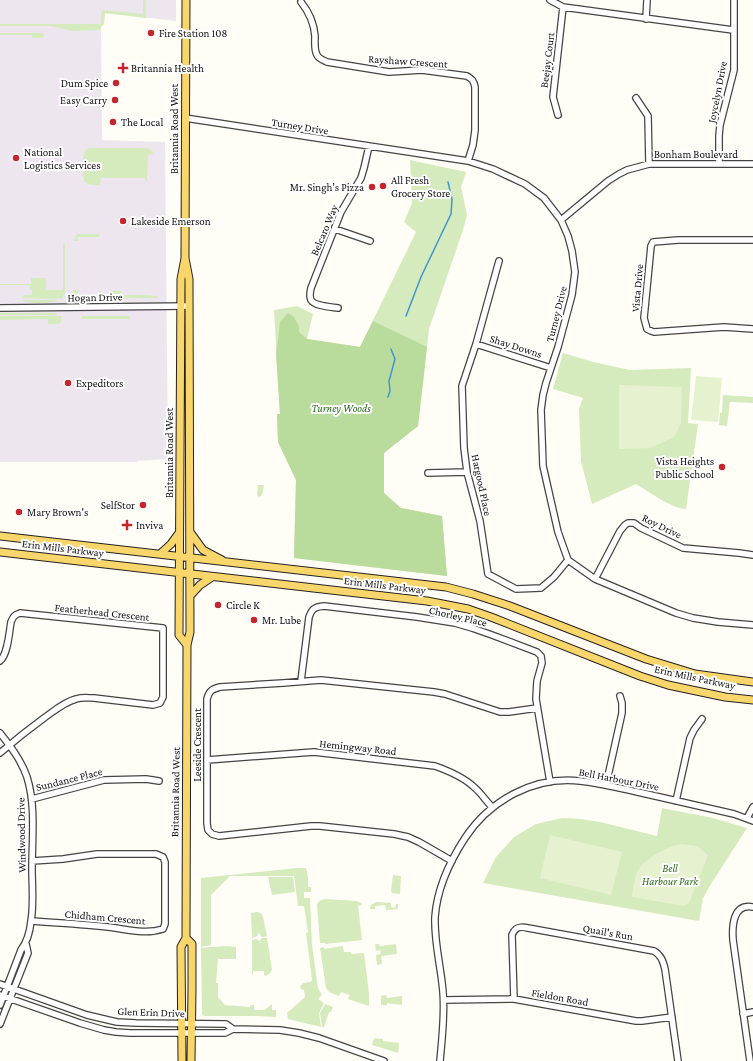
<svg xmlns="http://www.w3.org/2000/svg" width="753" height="1061" font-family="'Crimson Pro',serif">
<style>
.industrial{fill:#eee6ef}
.green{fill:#d5ebbd}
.forest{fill:#b9dc9c}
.pitch{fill:#e6f2cf}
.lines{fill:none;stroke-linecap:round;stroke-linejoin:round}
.stream{stroke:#3f96cf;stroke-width:1.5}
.minor-casing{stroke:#444;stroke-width:8}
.major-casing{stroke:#222;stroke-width:9}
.minor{stroke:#fff;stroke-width:5.5}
.major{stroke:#f9d66b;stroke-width:7}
.poi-dot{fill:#c4262e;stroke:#fff;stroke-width:1.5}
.labels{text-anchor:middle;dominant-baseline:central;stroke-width:4;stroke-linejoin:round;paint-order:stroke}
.poi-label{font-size:11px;fill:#111;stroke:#fff;text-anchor:start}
.street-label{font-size:11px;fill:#111;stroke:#fff}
.park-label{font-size:11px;font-style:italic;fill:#2f6b1f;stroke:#fff}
</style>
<rect width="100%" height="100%" fill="#fffdf5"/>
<path class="industrial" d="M0 0H176V21L105 13 104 24 101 27V30L102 140 165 142 168 459 137 461V462H0Z"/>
<path class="green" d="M143 0H146V18L105 13 104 24 101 27V30L73 31 50 26H0V24H101V14L103 10 143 14Z
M0 33H42L45 36 42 38H32V35H0Z
M90 148H146C150 148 153 151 153 154L148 155 147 181H145V178H101L100 185C96 185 88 186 85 182 81 178 83 154 85 150Z
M410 160 466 172 461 187 467 215 463 230 429 329 418 426 384 453V493L401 508 442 516 447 576 294 558 296 480 278 442 277 414H280L274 310 297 306 313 314 307 339 360 347 416 232 404 222 412 203Z
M78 234H100L99 237H78V241H73L75 237Z
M63 243H65V291L64 295 62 299 22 298 24 295H32V290L30 289V285H0V284H31V278H46V290H63Z
M73 290H78V295H99V291H100L103 293 102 298H76L73 293Z
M112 291H121V295H151V296H157V298H110L109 294Z
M22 300H59C52 303 29 305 22 300Z
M0 313H54L59 315H0Z
M0 316H61V322L59 324H48V319L0 320Z
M82 316H129V319H82Z
M563 353 593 362 630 370 691 368 688 423 698 424 686 509C672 509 648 491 636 484L592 504 581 461 579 409 583 398 553 389Z
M723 395 753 397V403L730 402 727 426 719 425 720 413 722 412Z
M258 485H264L262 495 259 497 257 495Z
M662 808 713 818 747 828 711 884 703 898 699 921 483 883 496 857 514 837 536 824 562 818 580 819 600 822 657 836Z
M297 868H306L308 877V887H311V892H304V898H310L312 945 318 988 322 995 318 999 324 1003 319 1013 321 1027 288 1019 287 1013 305 997 304 990 301 989 300 986 302 985 303 983 311 982 312 980 306 933 308 932 304 906H298L294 876H230L211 895V945L201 947V878Z
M393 875 401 876 400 894 392 893 391 891Z
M268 877H293L295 892 272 895Z
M325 899 357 901 361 903 362 905 358 906 362 940 325 944V943H320L317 905C318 901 321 900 325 899Z
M376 902 391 903V907L395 908 396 904H398V909L386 910 385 905 375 906V909H370L371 905Z
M258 912 262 914 263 917 267 936 262 937 258 932V935L256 937 252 938 251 913Z
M262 938H267L272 970 270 973 266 976 264 975V971H253V974L252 975V940L256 939 260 941Z
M375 944H379L380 946 396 944 397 954 381 956 382 964 377 965 376 955 381 954 380 950 376 951Z
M227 946 236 947V959H218L216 983H218V997L225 1005 250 1007 251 1005H254V1010H265L272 1004V1010H276V1017L259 1016H204L202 1014 201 948 212 947Z
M343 946 344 952H351V954L364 953 369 994V1006L348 999 350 995 341 992 339 996 329 992 326 988 320 948 324 947V949Z
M386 995 387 998 402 996V1005L387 1003V1005H381V996Z
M325 1004 333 1007 331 1012H329L324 1027H322L320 1013Z
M374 1038 383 1039V1041L399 1043 398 1053 372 1045Z"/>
<path class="forest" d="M288 313 294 317 299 326V332L307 339 360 347 373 321 427 347 418 426 384 453V493L401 508 442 516 447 576 294 558 296 480 278 442 277 414H280L276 354 280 322Z"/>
<path class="pitch" d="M696 376 722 378 718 422 691 420Z
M619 385 682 387 681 423 674 437 650 448 619 449Z
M550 835 622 852 611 895 540 878Z
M681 844 697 846 708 855 689 903 685 906 632 897C633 889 634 880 637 872 642 860 668 846 681 844Z"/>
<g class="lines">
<path class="stream" d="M406 316 421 277 451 214 452 199 448 182
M388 397 390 391 389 381 395 359 391 349"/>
<g class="minor-casing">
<path id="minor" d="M550 0 563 7 733 30
M301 2C309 12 314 23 315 36 315 42 314 50 317 55 319 59 323 60 327 62L389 72 422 70 467 76C472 79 474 81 475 87V130L473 145 468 161
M646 19 647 0
M636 98 648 116 649 164
M558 115 553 97 563 7
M185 118 468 161 493 169 525 184 544 198 561 220 568 236 572 251 575 272 572 295 558 347 546 383 543 395 541 410 543 466 558 532 568 560 595 579 676 613 693 618 718 622 753 625
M719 164V136L720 125 734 70V0
M561 220 608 181 619 174 627 170 649 164H753
M335 229 370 241
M753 240H678L653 242 651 246 644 318 647 329 651 331 654 332 724 327 753 329
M499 261 476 344 462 386 464 448 467 472 480 521 488 574 516 589 541 588 554 577 568 560
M0 308 189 306
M338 308C332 307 314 306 311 300 309 296 310 292 311 288L341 212 361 178 364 168 369 146
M476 344 551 368
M428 473 467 472
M595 579 620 531 625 525 628 523H634L641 528 683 548 739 553 753 555
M0 661C8 654 9 633 11 622 13 617 14 615 20 613L163 628V697L160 703 153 705 94 698C88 698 82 697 76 699 64 702 54 711 44 718 29 729 14 741 0 753
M301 681 309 617C312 609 314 607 324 606L417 617 455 623 472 628 492 635 537 652 541 656 542 663 537 681 536 699 550 782
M0 733C11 747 21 760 27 777 36 806 32 839 32 869 32 886 34 904 31 921 30 931 27 942 21 950L0 1005
M207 760 314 752 435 766C449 771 464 777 475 788 481 793 486 801 492 807
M606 785 622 713V703L620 696
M32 799 104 780 146 779 159 781
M676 801 690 738 694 730 702 719
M747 818 753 807
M452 861 419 842 408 837 394 834 320 826H311L219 836 212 834 208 830 207 823V699C209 691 212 689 220 687L283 683 321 680 434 692 445 694 500 712H509L537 708
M31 921C57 923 83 924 108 927 126 929 145 935 163 929L165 924V862L163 857 156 854H97L63 859 32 861
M0 984 87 1015 117 1022 136 1023 226 1024 233 1029
M0 995 80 1023 104 1030 116 1032 130 1033H225L233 1029 280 1030 299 1033 319 1038 384 1061
M514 999 512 935C515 927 520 926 528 928L654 951C661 955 663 961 665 969L678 1061
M444 1000 514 999 636 1021H642L672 1017
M743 1014 753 1012
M0 1024 28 953 26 944
M440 1061C442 1038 445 1015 443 992 441 967 434 942 435 917 437 889 450 861 465 838 490 800 534 776 580 781 601 783 622 789 642 793 673 800 703 807 734 814L753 821
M750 1061 733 940C732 926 733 903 753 907"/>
</g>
<g class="major-casing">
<path id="major" d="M186 0 185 258 181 279 179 635 187 645
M190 532 203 550 222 560
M0 536 446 587 473 594 510 606 646 659 695 674 753 682
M0 552 427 601 468 609 491 617 640 676 668 685 725 697 753 700
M160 554 171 544 179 533
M190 596 200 585 212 577
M186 938 192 944V989L191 1061
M182 1061 181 947 186 938 187 645 190 632 189 279 185 258"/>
</g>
<use href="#minor" class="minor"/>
<use href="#major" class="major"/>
</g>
<g class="poi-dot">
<circle cx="151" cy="33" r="4"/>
<path d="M121 62h4v4h4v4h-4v4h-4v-4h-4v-4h4z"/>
<circle cx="116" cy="83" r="4"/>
<circle cx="115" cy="100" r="4"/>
<circle cx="113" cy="122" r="4"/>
<circle cx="16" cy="158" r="4"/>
<circle cx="383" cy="186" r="4"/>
<circle cx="372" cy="187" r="4"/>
<circle cx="123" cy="221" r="4"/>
<circle cx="68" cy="383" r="4"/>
<circle cx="722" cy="467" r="4"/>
<circle cx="143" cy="505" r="4"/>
<circle cx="19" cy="512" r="4"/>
<path d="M125 519h4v4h4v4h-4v4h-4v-4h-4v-4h4z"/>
<circle cx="218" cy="605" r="4"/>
<circle cx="254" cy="620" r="4"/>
</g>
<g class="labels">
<g class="poi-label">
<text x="159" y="33">Fire Station 108</text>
<text x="131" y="68">Britannia Health</text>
<text x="108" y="83" text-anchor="end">Dum Spice</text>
<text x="107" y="100" text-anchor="end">Easy Carry</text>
<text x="121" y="122">The Local</text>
<text x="24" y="152">National<tspan x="24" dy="13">Logistics Services</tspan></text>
<text x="391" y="180">All Fresh<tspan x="391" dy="13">Grocery Store</tspan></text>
<text x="364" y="187" text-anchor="end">Mr. Singh’s Pizza</text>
<text x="131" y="221">Lakeside Emerson</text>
<text x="76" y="383">Expeditors</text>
<text x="714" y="461" text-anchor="end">Vista Heights<tspan x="714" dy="13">Public School</tspan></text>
<text x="135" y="505" text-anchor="end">SelfStor</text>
<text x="27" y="512">Mary Brown's</text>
<text x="136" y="525">Inviva</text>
<text x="226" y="605">Circle K</text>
<text x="262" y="620">Mr. Lube</text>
</g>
<g class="street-label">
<text transform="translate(547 60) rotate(-83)">Beejay Court</text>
<text transform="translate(408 61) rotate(4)">Rayshaw Crescent</text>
<text transform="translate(717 92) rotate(-79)">Joycelyn Drive</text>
<text transform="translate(300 126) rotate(9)">Turney Drive</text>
<text transform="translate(174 129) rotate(-90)">Britannia Road West</text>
<text x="696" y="154">Bonham Boulevard</text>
<text transform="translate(324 230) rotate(-67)">Belcaro Way</text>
<text transform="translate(637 288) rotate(-85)">Vista Drive</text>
<text transform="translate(95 297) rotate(-1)">Hogan Drive</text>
<text transform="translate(556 314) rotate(-76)">Turney Drive</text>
<text transform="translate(516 346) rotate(18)">Shay Downs</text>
<text transform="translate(169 453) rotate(-90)">Britannia Road West</text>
<text transform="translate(482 485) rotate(78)">Hargood Place</text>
<text transform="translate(662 526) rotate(26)">Roy Drive</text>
<text transform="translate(63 548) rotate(7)">Erin Mills Parkway</text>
<text transform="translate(385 585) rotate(7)">Erin Mills Parkway</text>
<text transform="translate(102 612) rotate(6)">Featherhead Crescent</text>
<text transform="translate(458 616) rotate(13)">Chorley Place</text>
<text transform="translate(695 677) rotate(12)">Erin Mills Parkway</text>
<text transform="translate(197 745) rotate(-90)">Leeside Crescent</text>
<text transform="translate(358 747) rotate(6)">Hemingway Road</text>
<text transform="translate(69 779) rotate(-14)">Sundance Place</text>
<text transform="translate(619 779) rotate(11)">Bell Harbour Drive</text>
<text transform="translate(175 792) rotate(-89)">Britannia Road West</text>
<text transform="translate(21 835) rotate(-91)">Windwood Drive</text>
<text transform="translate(105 917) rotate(5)">Chidham Crescent</text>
<text transform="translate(608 932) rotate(10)">Quail's Run</text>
<text transform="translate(560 997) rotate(10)">Fieldon Road</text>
<text transform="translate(151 1012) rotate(2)">Glen Erin Drive</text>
</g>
<g class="park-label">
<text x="341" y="408">Turney Woods</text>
<text x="670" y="868">Bell<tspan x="670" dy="13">Harbour Park</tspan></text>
</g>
</g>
</svg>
